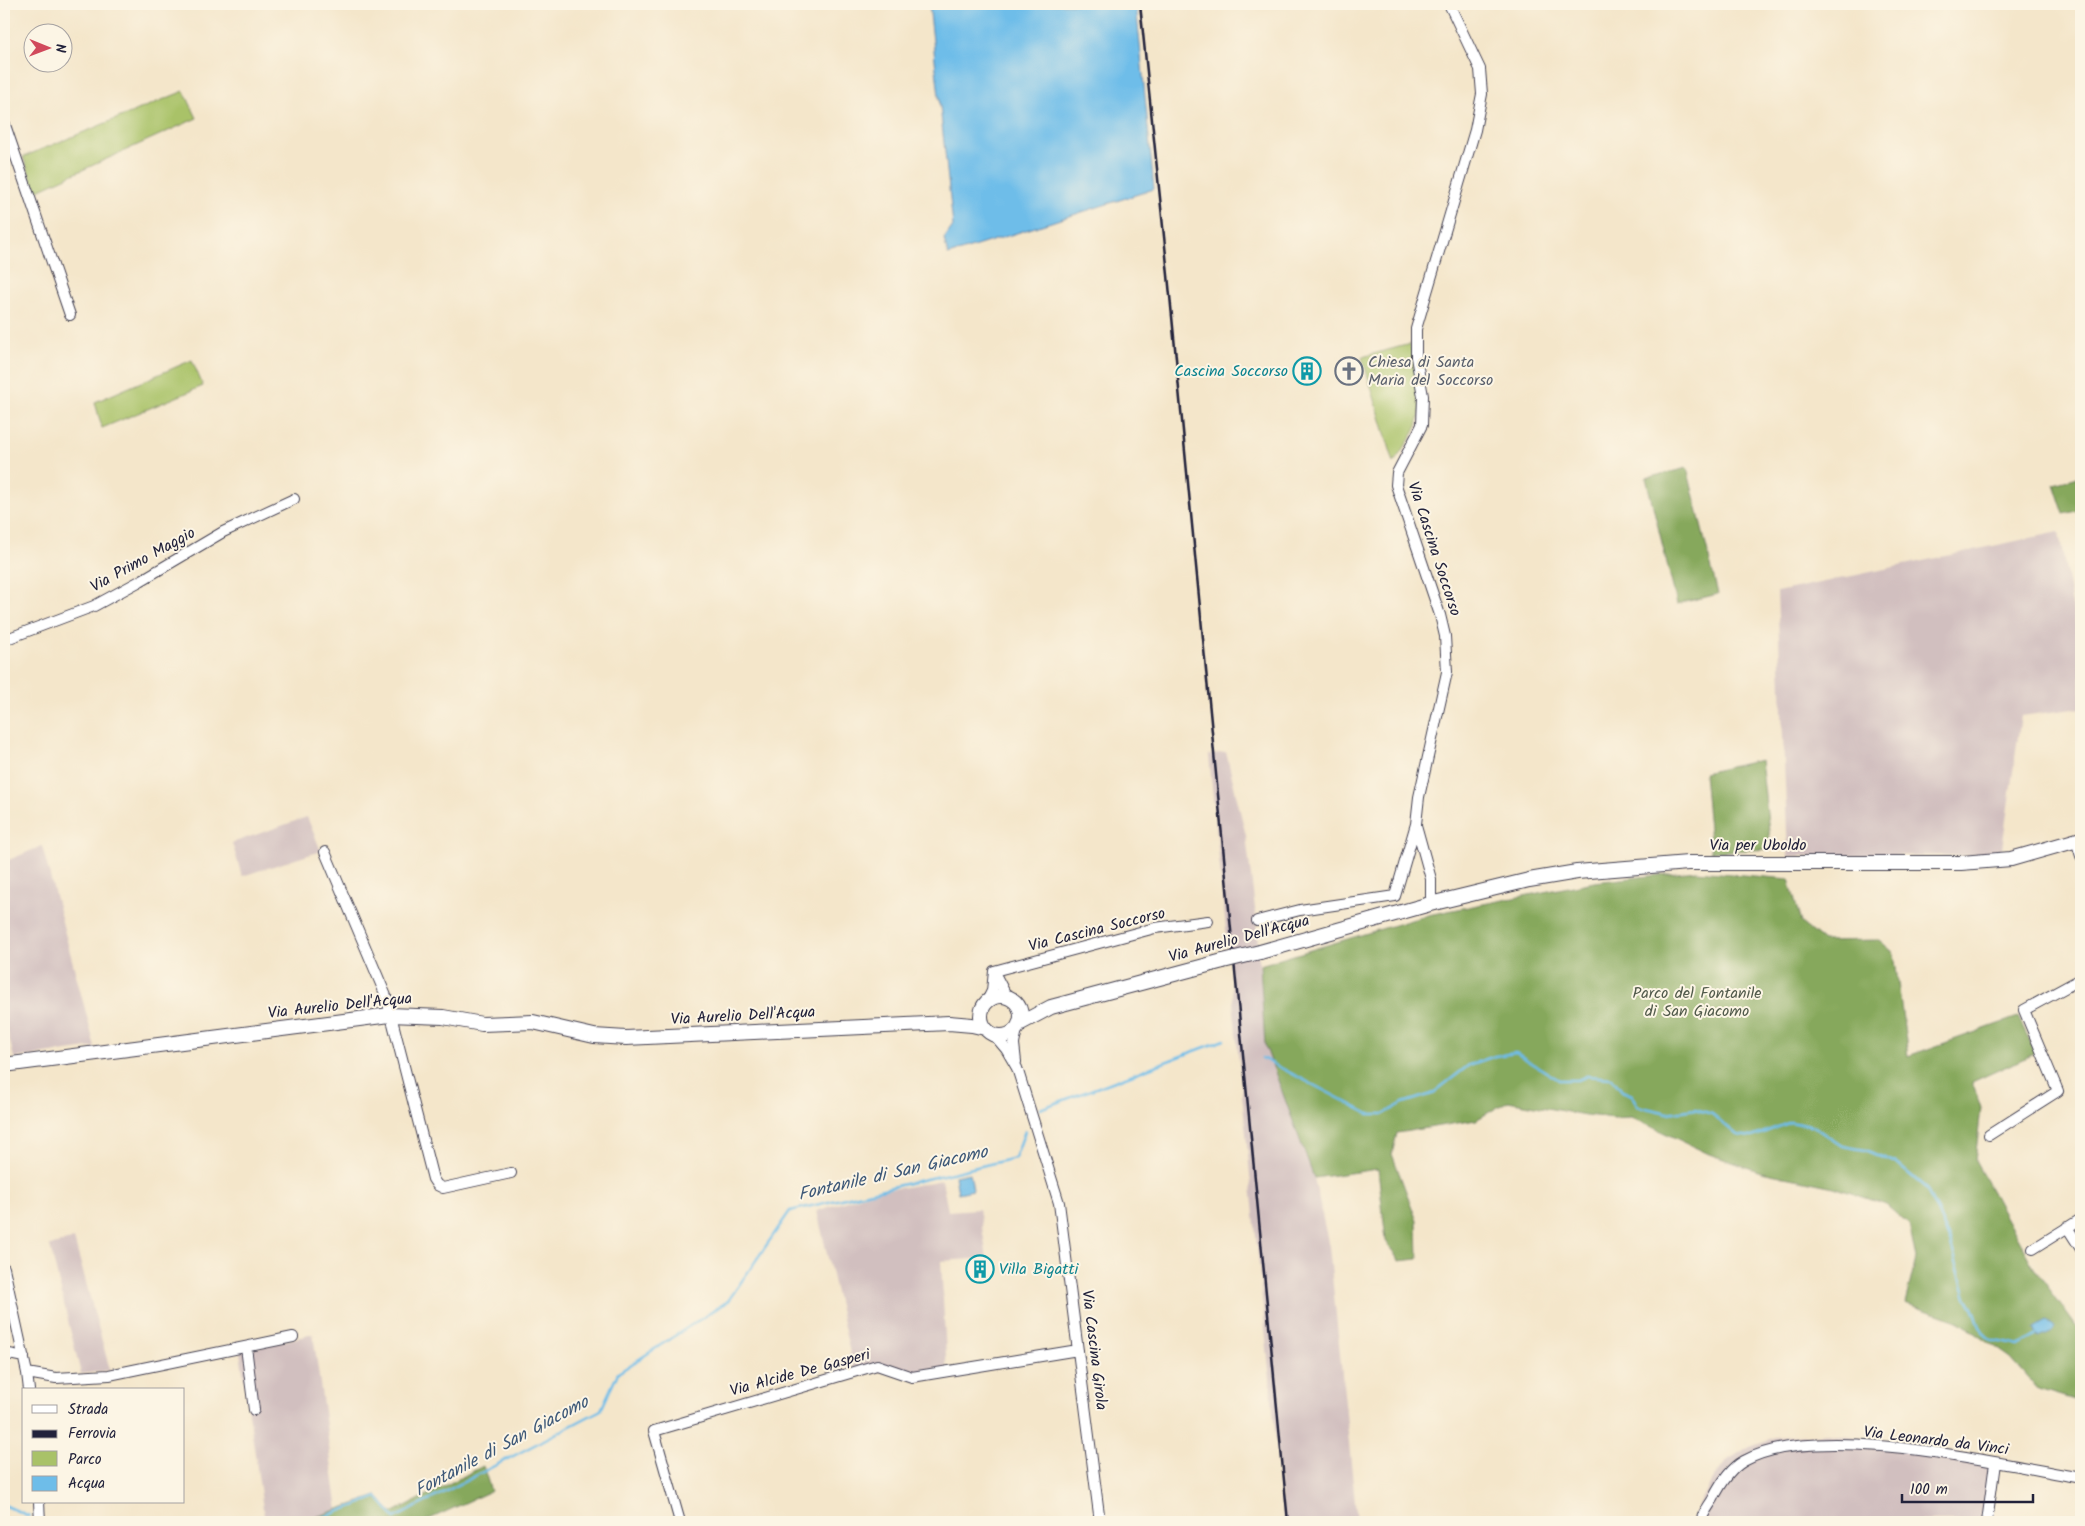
<svg xmlns="http://www.w3.org/2000/svg" width="2085" height="1526" font-family="Kalam,sans-serif">
<style>
.industrial{fill:#d1bfbf}
.green{fill:#a9c268;stroke:#667252}
.forest{fill:#86a85c;stroke:#54654c}
.water{fill:#6ebde9;stroke:#487092}
.lines{fill:none;stroke-linecap:round;stroke-linejoin:round}
.stream{stroke:#6ebde9;stroke-width:2.5}
.street-casing{stroke:#423f50;stroke-width:12}
.secondary-casing{stroke:#423f50;stroke-width:16}
.street{stroke:#fff;stroke-width:10}
.secondary{stroke:#fff;stroke-width:14}
.rail{stroke:#22223b;stroke-width:2.5}
.secondary-bridge-casing{stroke:#423f50;stroke-width:16;stroke-linecap:butt}
.secondary-bridge{stroke:#fff;stroke-width:14}
.labels{text-anchor:middle;dominant-baseline:central;stroke-width:4;stroke-linejoin:round;paint-order:stroke}
.worship-label{font-size:16px;fill:#5b616d;stroke:#fcf5e5;text-anchor:start}
.culture-label{font-size:16px;fill:#0d838f;stroke:#fcf5e5;text-anchor:end}
.street-label{font-size:16px;fill:#22223b;stroke:#fcf5e5}
.park-label{font-size:16px;fill:#515a4b;stroke:#fcf5e5}
.water-label{font-size:18px;font-style:italic;fill:#3d5878;stroke:#fcf5e5}
</style>
<rect width="100%" height="100%" fill="#fcf5e5"/>
<filter id="ink" filterUnits="userSpaceOnUse"><feTurbulence type="fractalNoise" baseFrequency=".02" numOctaves="2"/><feDisplacementMap in="SourceGraphic" scale="10" xChannelSelector="R" yChannelSelector="G"/><feConvolveMatrix kernelMatrix="1 2 1 2 8 2 1 2 1" color-interpolation-filters="sRGB"/></filter>
<filter id="wash" filterUnits="userSpaceOnUse"><feTurbulence type="fractalNoise" baseFrequency=".0096" numOctaves="4" result="noise"/><feDisplacementMap in="SourceGraphic" scale="20" xChannelSelector="R" yChannelSelector="G"/><feGaussianBlur stdDeviation="1.12" result="paint"/><feColorMatrix in="noise" values="0 0 0 0 0 0 0 0 0 0 0 0 0 0 0 0 0 1.4 0 .05"/><feComposite in="paint" operator="in"/></filter>
<g filter="url(#wash)">
<rect width="100%" height="100%" fill="#f4e6ca"/>
<path class="industrial" d="M2059 532 2081 654V708L2021 716 2001 855 1788 856 1777 592Z
M1226 752 1246 836 1256 917 1265 1045 1314 1178 1329 1246 1357 1522H1284L1209 755Z
M307 817 321 851 242 876 232 843Z
M42 846 95 1047 14 1058 4 1017V862Z
M942 1180 948 1211 979 1209 987 1258 941 1261 947 1375 912 1379 877 1370H854L817 1211 880 1190 901 1188Z
M74 1239 110 1370 81 1374 50 1246Z
M313 1334 338 1510 302 1522H265L240 1352Z
M1828 1434 1993 1458 1987 1522H1693L1695 1513 1712 1480 1728 1460 1750 1446 1776 1437Z"/>
<path class="green" d="M184 91 197 118 36 191 23 157Z
M1410 344C1416 370 1426 398 1417 426 1412 438 1401 451 1394 463L1362 357Z
M192 360 203 386 102 428 95 402Z"/>
<path class="forest" d="M1687 468 1718 594 1677 604 1646 478Z
M2081 476V510L2064 514 2054 484Z
M1761 760 1771 849 1711 852 1704 773Z
M1696 871 1789 879 1801 923 1823 941 1879 940 1894 953 1908 1056 2018 1017 2036 1053 1972 1082 1981 1108 1975 1161 2034 1268 2081 1332V1402L2038 1389 2011 1358 1960 1322 1905 1303 1916 1259 1909 1225 1886 1205 1834 1187 1761 1172 1709 1154 1631 1117 1614 1118 1585 1115 1508 1101 1476 1120 1397 1133 1392 1154 1417 1221 1418 1259 1399 1261 1386 1241 1378 1169 1314 1178 1265 1045 1260 965 1428 915 1594 882Z
M483 1466 491 1491 423 1522H302L377 1496 392 1513Z"/>
<path class="water" d="M929 4H1136L1154 189 948 255 944 239 953 226Z
M970 1173 973 1190 958 1193 955 1176Z
M2046 1321 2054 1327 2052 1333 2038 1339 2034 1328Z"/>
<g class="lines">
<path class="stream" d="M1262 1058 1369 1114H1384L1403 1103 1432 1094 1469 1065 1495 1056 1516 1053 1559 1080H1578L1587 1076 1612 1078 1622 1091 1632 1095 1637 1106 1668 1113 1695 1109 1712 1114 1737 1135 1752 1137 1791 1122 1814 1127 1842 1146 1865 1150 1896 1163 1927 1189 1950 1241 1966 1297C1979 1309 1974 1330 1992 1340 2000 1343 2011 1343 2019 1346L2037 1335
M1040 1109 1224 1040
M4 1505 29 1516
M311 1522 377 1497 395 1518 601 1410 618 1373 728 1301 790 1211 1015 1158 1025 1131"/>
</g>
</g>
<g filter="url(#ink)">
<g class="lines">
<g class="street-casing">
<path id="street" d="M4 122 70 315
M4 640 94 606 140 581 223 532 294 499
M1416 825 1431 879V897L1436 903
M2076 840 2081 856
M325 852 386 996 433 1179 437 1185 443 1188 511 1173
M1257 921 1300 910 1395 896 1416 824 1419 797 1447 672 1445 636 1440 615 1396 485 1397 473 1422 425 1423 396 1416 357V329L1475 130 1482 94 1480 69 1449 4
M994 971 1155 928 1208 921
M995 974 1007 997
M986 1003 992 991 994 971
M995 1036 1006 1049 1017 1068 1059 1203 1100 1522
M1016 1062 1014 1044 1017 1029
M1989 1135 2058 1091 2024 1010 2081 979
M2067 1227 2081 1249
M2033 1249 2081 1219
M4 1268 27 1373 29 1390
M246 1347 254 1410
M4 1353 24 1357
M27 1373 56 1378 109 1375 293 1337
M39 1502 40 1522
M680 1522 654 1431 877 1365 912 1377 1078 1350
M1701 1522C1702 1514 1709 1506 1713 1499 1720 1485 1730 1469 1744 1461 1816 1420 2000 1464 2081 1478
M1987 1522 1995 1463"/>
</g>
<g class="secondary-casing">
<path id="secondary" d="M1260 952 1430 904 1529 880 1577 872 1688 863H1961L2011 859 2081 839
M981 1016a20 20 0 1 1 40 0a20 20 0 1 1-40 0Z
M1019 1024 1051 1007 1223 961
M4 1065 390 1015 443 1017 482 1024 533 1022 594 1036 626 1038 949 1023 972 1025 985 1028"/>
</g>
<use href="#street" class="street"/>
<use href="#secondary" class="secondary"/>
<path class="rail" d="M1140 4 1168 275 1288 1522"/>
<g class="secondary-bridge-casing">
<path id="secondary-bridge" d="M1223 961 1260 952"/>
</g>
<use href="#secondary-bridge" class="secondary-bridge"/>
</g>
</g>
<defs>
<g id="building-ring" transform="scale(1.4375)"><circle r="9.5" fill="#fcf5e5" stroke="#0f9aa8" stroke-width="1.5"/><path d="M-4-6H4V6H1V3H-1V6H-4ZM-2.5-4.3h1.7v1.8h-1.7ZM.8-4.3h1.7v1.8H.8ZM-2.5-1h1.7V.8h-1.7ZM.8-1h1.7V.8H.8Z" fill="#0f9aa8"/></g>
<g id="church-ring" transform="scale(1.4375)"><circle r="9.5" fill="#fcf5e5" stroke="#6b7280" stroke-width="1.5"/><path d="M-1.2-6h2.4v3.5h3.3v2.4h-3.3V6h-2.4V-.1h-3.3v-2.4h3.3Z" fill="#6b7280"/></g>
</defs>
<g fill-rule="evenodd">
<use href="#building-ring" x="1307" y="371"/>
<use href="#church-ring" x="1349" y="371"/>
<use href="#building-ring" x="980" y="1269"/>
</g>
<g class="labels">
<g class="worship-label">
<text x="1368" y="362">Chiesa di Santa<tspan x="1368" dy="18">Maria del Soccorso</tspan></text>
</g>
<g class="culture-label">
<text x="1288" y="371">Cascina Soccorso</text>
<text x="999" y="1269" text-anchor="start">Villa Bigatti</text>
</g>
<g class="street-label">
<text transform="translate(1434 549) rotate(72)">Via Cascina Soccorso</text>
<text transform="translate(143 560) rotate(-29)">Via Primo Maggio</text>
<text x="1758" y="845">Via per Uboldo</text>
<text transform="translate(1097 930) rotate(-14)">Via Cascina Soccorso</text>
<text transform="translate(1239 939) rotate(-15)">Via Aurelio Dell'Acqua</text>
<text transform="translate(340 1006) rotate(-6)">Via Aurelio Dell'Acqua</text>
<text transform="translate(743 1016) rotate(-3)">Via Aurelio Dell'Acqua</text>
<text transform="translate(1094 1350) rotate(83)">Via Cascina Girola</text>
<text transform="translate(800 1373) rotate(-15)">Via Alcide De Gasperi</text>
<text transform="translate(1936 1441) rotate(7)">Via Leonardo da Vinci</text>
</g>
<g class="park-label">
<text x="1697" y="993">Parco del Fontanile<tspan x="1697" dy="18">di San Giacomo</tspan></text>
</g>
<g class="water-label">
<text transform="translate(893 1174) rotate(-13)">Fontanile di San Giacomo</text>
<text transform="translate(502 1447) rotate(-28)">Fontanile di San Giacomo</text>
</g>
</g>
<rect width="2085" height="1526" fill="none" stroke="#fcf5e5" stroke-width="20"/>
<rect x="22" y="1388" width="162" height="115" fill="#fcf5e5" stroke="#a5a1a1"/>
<rect x="32" y="1405" width="25" height="8" fill="#ffffff" stroke="#a5a1a1"/>
<text x="68" y="1414" font-size="15" fill="#22223b">Strada</text>
<rect x="32" y="1430" width="25" height="8" fill="#22223b" stroke="#a5a1a1"/>
<text x="68" y="1438" font-size="15" fill="#22223b">Ferrovia</text>
<rect x="32" y="1451" width="25" height="15" fill="#a9c268" stroke="#a5a1a1"/>
<text x="68" y="1464" font-size="15" fill="#22223b">Parco</text>
<rect x="32" y="1476" width="25" height="15" fill="#6ebde9" stroke="#a5a1a1"/>
<text x="68" y="1488" font-size="15" fill="#22223b">Acqua</text>
<g transform="translate(48 48) rotate(91)"><circle r="24" fill="#fcf5e5" stroke="#a5a1a1"/>
<path d="M0-4L9 19L0 12L-9 19Z" fill="#d1495b"/>
<text y="-8" font-size="14" font-weight="bold" text-anchor="middle" fill="#22223b">N</text>
</g>
<path d="M1902 1494v8h131v-8" fill="none" stroke="#22223b" stroke-width="2.5"/>
<text x="1910" y="1494" font-size="15" fill="#22223b" stroke="#fcf5e5" stroke-width="4" paint-order="stroke">100 m</text>
</svg>
